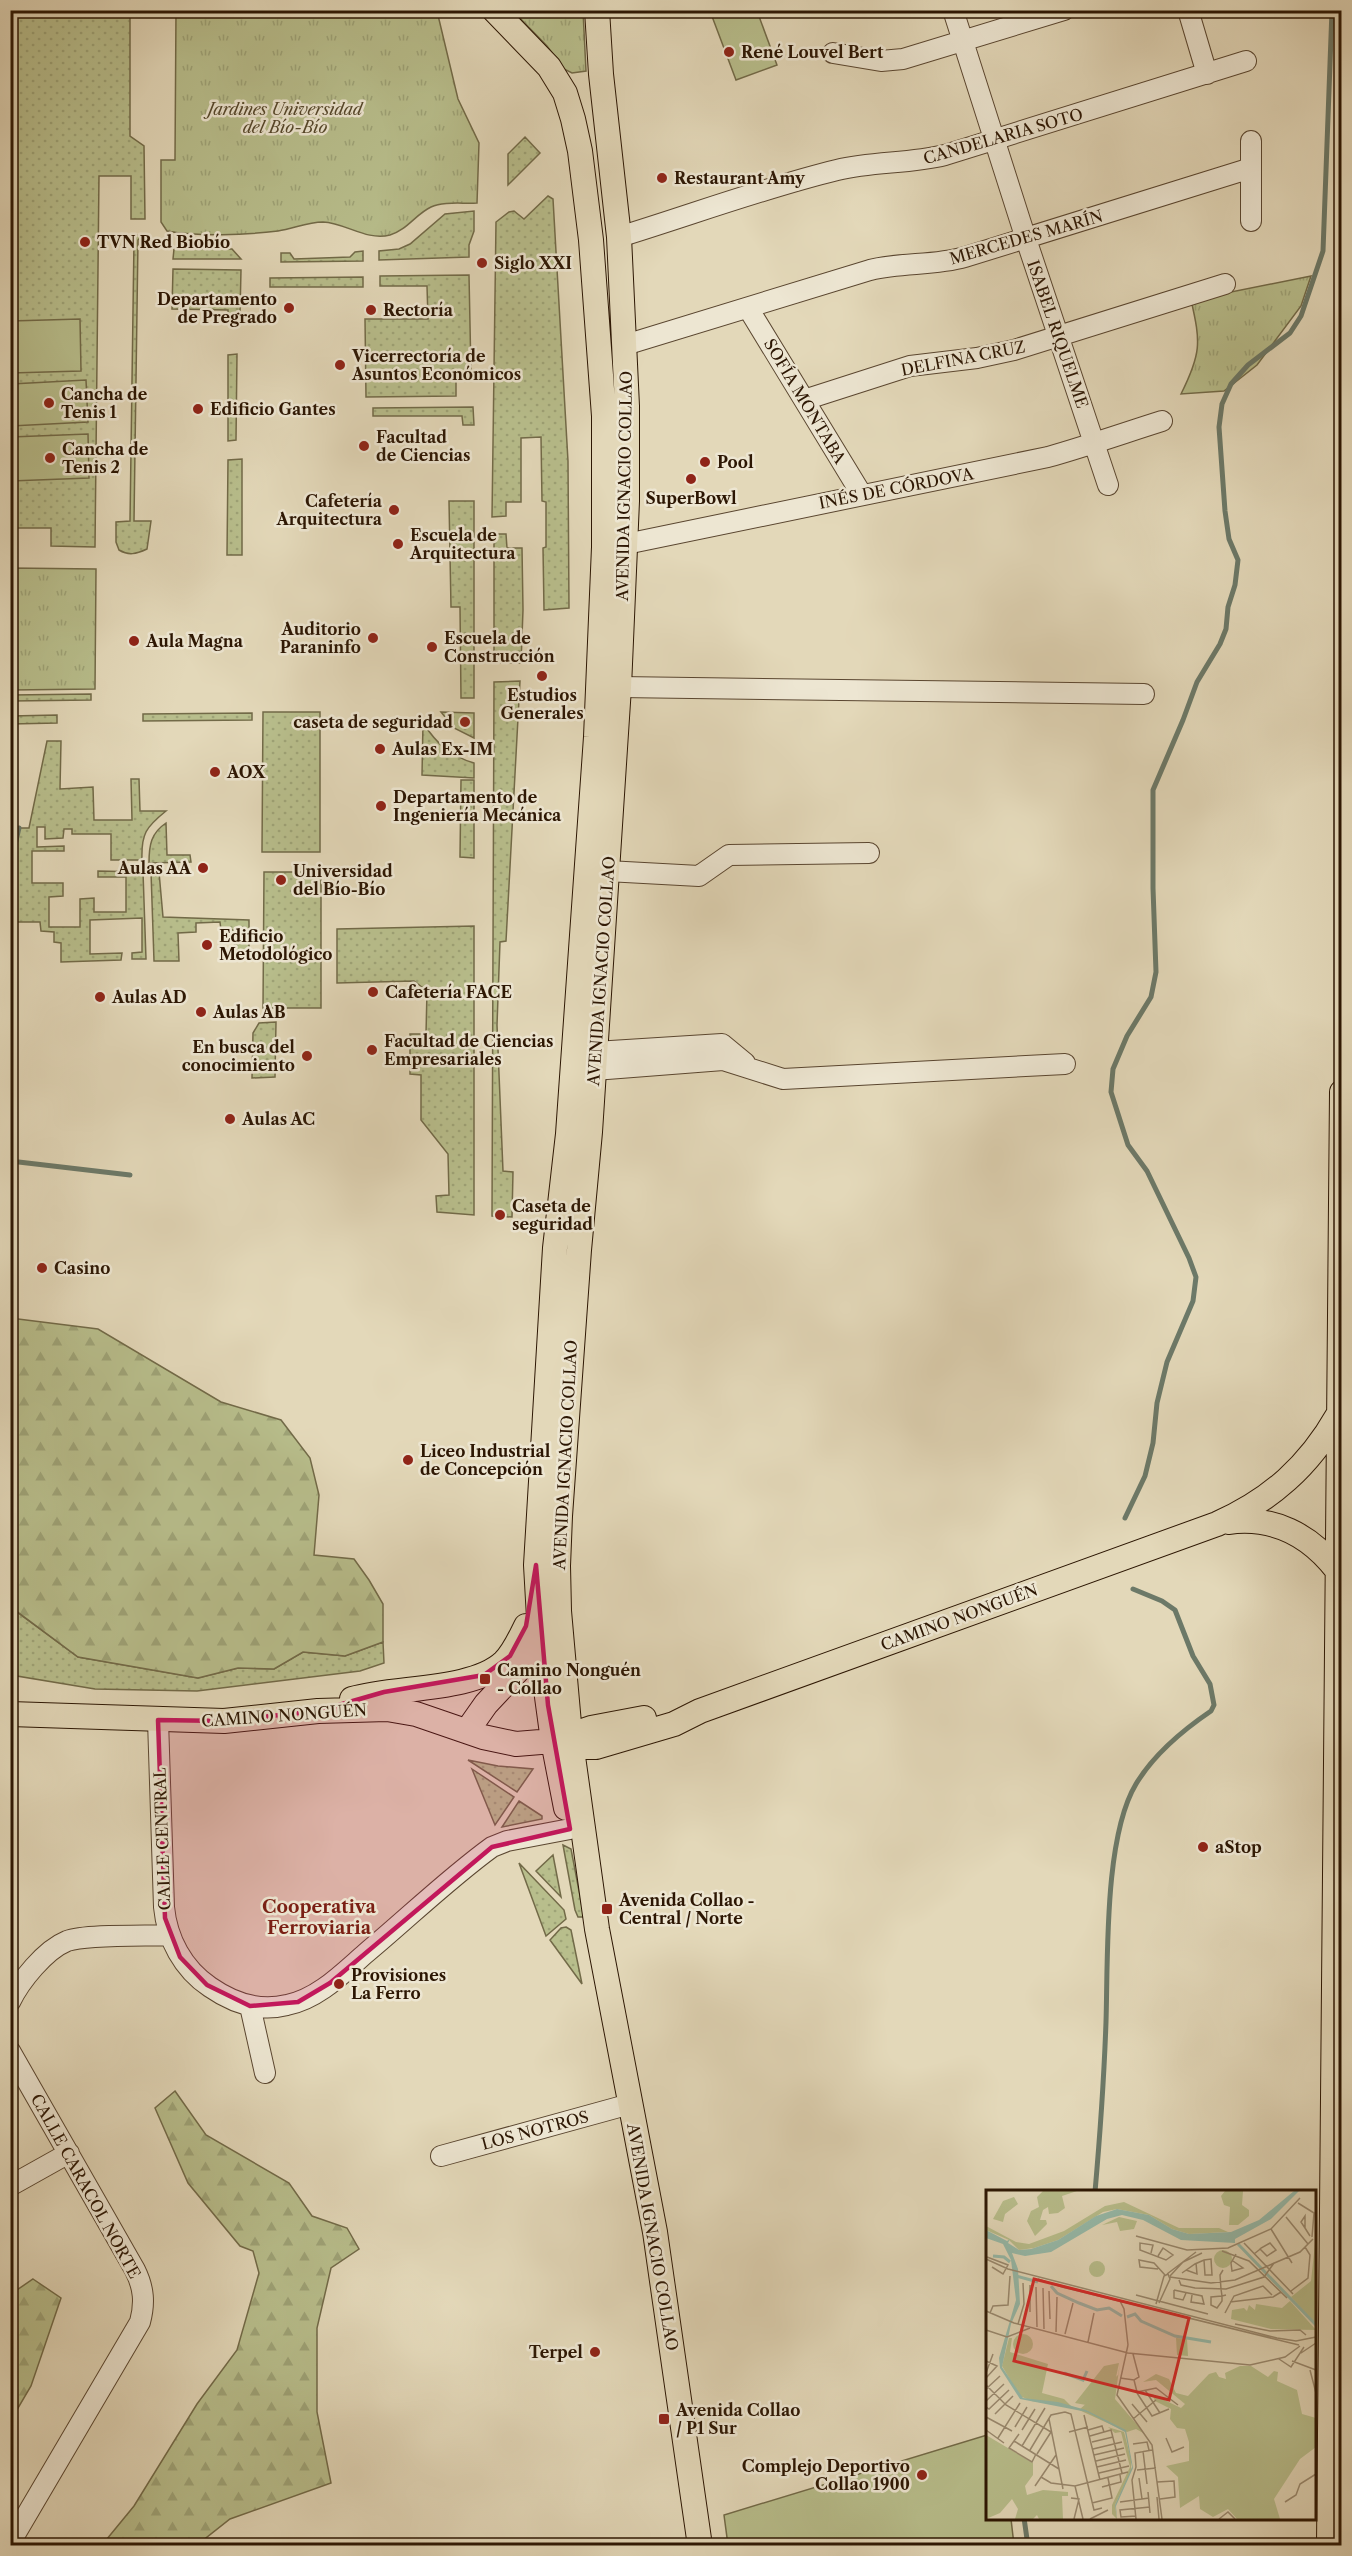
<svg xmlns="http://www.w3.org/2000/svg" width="1352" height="2556" font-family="'Libre Caslon Text',serif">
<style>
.grass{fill:url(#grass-dots);stroke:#726a48;stroke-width:1.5}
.forest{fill:url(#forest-firs);stroke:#726a48;stroke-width:1.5}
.park{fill:url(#park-tufts);stroke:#726a48;stroke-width:1.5}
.pitch{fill:#b8be8c;stroke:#726a48;stroke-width:1.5}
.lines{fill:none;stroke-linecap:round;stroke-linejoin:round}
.stream{stroke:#6c7968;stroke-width:5}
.minor-casing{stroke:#5a4630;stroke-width:22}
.major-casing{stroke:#2c1603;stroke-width:26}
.minor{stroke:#ede6d2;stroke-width:20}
.major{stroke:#e3d8b9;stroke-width:24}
.marked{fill:#c2185b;fill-opacity:0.2;stroke:#c2185b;stroke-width:4.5;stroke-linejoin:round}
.poi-dot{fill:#8f2418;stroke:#ede6d2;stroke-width:2}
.labels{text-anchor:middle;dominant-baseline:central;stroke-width:5;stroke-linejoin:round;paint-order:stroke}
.poi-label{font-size:16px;font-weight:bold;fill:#2c1603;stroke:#ede6d2;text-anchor:start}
.park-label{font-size:16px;font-style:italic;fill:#56482c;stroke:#ede6d2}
.street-label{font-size:16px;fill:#2c1603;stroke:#ede6d2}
.neighbourhood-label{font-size:18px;font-weight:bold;fill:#7a1f14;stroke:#ede6d2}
.inset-river{fill:none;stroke:#96bbab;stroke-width:3}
.inset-road{fill:none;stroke:#9a8a70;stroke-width:1.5}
.view{fill:#d62828;fill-opacity:0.15;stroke:#d62828;stroke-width:3}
.inset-edge{fill:none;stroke:#2c1603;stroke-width:3}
</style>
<defs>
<pattern id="grass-dots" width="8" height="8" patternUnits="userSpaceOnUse" patternTransform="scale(1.5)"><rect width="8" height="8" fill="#b8be8c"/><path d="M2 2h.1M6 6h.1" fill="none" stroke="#9ea377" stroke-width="1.8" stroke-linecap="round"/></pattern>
<pattern id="forest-firs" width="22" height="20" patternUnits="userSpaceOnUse" patternTransform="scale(1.5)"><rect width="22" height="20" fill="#b8be8c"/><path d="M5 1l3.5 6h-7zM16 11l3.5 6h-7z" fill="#9ea377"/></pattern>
<pattern id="park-tufts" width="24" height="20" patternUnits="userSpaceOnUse" patternTransform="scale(1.5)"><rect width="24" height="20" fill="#b8be8c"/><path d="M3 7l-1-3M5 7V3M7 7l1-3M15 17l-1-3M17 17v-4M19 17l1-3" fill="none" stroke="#9ea377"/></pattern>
</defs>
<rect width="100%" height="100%" fill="#e3d8b9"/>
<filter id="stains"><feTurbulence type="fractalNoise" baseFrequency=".00333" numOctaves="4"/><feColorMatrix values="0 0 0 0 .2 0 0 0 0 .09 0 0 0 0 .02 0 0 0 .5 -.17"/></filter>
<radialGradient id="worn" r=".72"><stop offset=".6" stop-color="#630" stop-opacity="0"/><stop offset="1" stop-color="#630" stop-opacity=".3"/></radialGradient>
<path class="grass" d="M10 11H130V136L144 146 145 219H131V176H99L95 547 51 546V528H11Z
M525 137 540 153 508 185V154Z
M548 196 553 199 568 461 569 608 544 610 543 548 546 547V502L542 501 541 437 521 438V502H506V516L492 517 496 222 509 212 514 211 524 219Z
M474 211V231L469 245V257L379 260V251L399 249 410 244 445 214Z
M129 235H143L138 240 134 521H151L147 549C136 554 129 556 119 550L116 542V522L130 521 134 241Z
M174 249H232L241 259H173Z
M363 251V261L281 262V253H290L294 259 350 257 355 252Z
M173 269 241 270 240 314H228V310L172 309Z
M469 275 471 374H456V396L366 397 365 319H428L427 286H380V276Z
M363 277V287H270V278Z
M237 354 236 440 228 441V355Z
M473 407 474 425H463L462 416H373V408Z
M242 459V555H227L228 460Z
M449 501H474V698H461L460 607H451Z
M494 534H506L507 548H522L523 610 521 663H494Z
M520 681 506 941 500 942 497 1025 503 1171 513 1172 512 1217 492 1216 494 682Z
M91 694V700L11 701V695Z
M263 712H320V852H262Z
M441 712 474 713V738L454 728Z
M252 713V720L143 721V714Z
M57 715V723L11 724V716Z
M423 723C437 744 450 756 474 763V778L422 775Z
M47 741H61L60 789 93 787 94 820H132L131 779H139L140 811H166C146 827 141 834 142 860H111V834H72V829H64L63 838 45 839V827H37V847L64 846V851H32V883H63V896L49 897V927H80V899L94 898V912H126V877H98V871L143 872 146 959H132V953L142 952V918L90 920V954L122 953 121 960 61 962V943L54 942V932L41 931 40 922H11V828H29Z
M461 780H474V858L460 857Z
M166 823 167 855H190L191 862 149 863C149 845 151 833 166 823Z
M151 872H159L163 917 249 920V956L235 957 234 930H221L220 922 196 923V932L178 933 179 961H154Z
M264 872H321V1008H263Z
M474 926V1215L437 1212 436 1196 449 1195 448 1154 421 1120V1075L410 1074V1034H426L427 991 414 981 337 983V929Z
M276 1022 275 1077 252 1078 253 1033 259 1023Z
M10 1607 78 1657 198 1678 238 1668 274 1669 303 1652 345 1656 383 1642 384 1663 360 1671 197 1691 95 1689 11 1675Z
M468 1760 498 1766 533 1769 517 1792Z
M472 1769 514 1797 495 1825Z
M519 1801 542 1816V1819L502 1827Z
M563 1845 571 1849 584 1917H578L575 1910Z
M553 1855 561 1897 536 1871Z
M519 1863 564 1910 566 1919 546 1936Z
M566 1927 571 1930 582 1984 550 1940 561 1928Z"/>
<path class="forest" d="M10 1318 98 1329 221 1402 281 1420 310 1458 319 1495 314 1555 354 1559 369 1580 383 1604V1642L345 1656 303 1652 274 1669 238 1668 198 1678 78 1657 11 1607Z
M175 2091 206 2135 289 2183 312 2216 347 2228 359 2249 331 2268 317 2328V2412L331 2483 230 2519 197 2545H102L134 2506 197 2404 237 2350 259 2273 253 2251 240 2246 188 2183 155 2108Z
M33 2279 61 2298 31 2386 11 2420V2294Z"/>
<path class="park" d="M176 11H437L458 99 479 143 477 203C463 204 444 201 431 207 416 214 407 230 390 235 366 241 346 223 323 222 307 222 293 229 278 231 245 235 199 237 167 231L161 222V160H175Z
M513 11H583L586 71 572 73 564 69 547 46Z
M1311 276 1301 306 1257 365 1224 391 1181 394C1201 354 1201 343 1191 300Z
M11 568 96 569 95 689 11 690Z"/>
<path class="pitch" d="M710 11H757L777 65 736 80Z
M80 319 81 371 11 373V321Z
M86 380 88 422 11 426V384Z
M88 434 89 478 11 481V437Z
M987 2435 988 2518 1011 2519 1014 2545H728L724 2515Z"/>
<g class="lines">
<path class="stream" d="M10 866 19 828
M10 1161 130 1175
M1125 1518 1145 1476 1153 1443 1157 1403 1167 1362 1193 1301 1196 1277 1189 1258 1147 1171 1128 1145 1111 1092 1113 1069 1127 1036 1151 997 1156 972 1153 888V790L1183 720 1197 682 1220 644 1226 629 1228 607 1235 585 1238 560 1229 539 1225 511 1219 427 1222 404 1231 384 1248 365 1290 333 1301 316 1323 251 1332 10
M1095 2192C1100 2135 1104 2079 1106 2022 1108 1959 1104 1837 1136 1784 1154 1754 1183 1730 1211 1711L1214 1705 1210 1684 1193 1656 1175 1610 1162 1601 1133 1589
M1024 2518 1028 2546"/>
<g class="minor-casing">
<path id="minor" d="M953 10 1026 239 1108 485
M1188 10 1207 74
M833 53 881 61 903 59 1064 10
M1251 141V221
M619 237C691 215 763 188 837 170 873 161 909 164 945 155L1246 61
M748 308 862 495
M625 345 870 270C902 262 934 266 965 257L1251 168
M804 400 910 366 977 358 1014 350 1225 284
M626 544 1048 457C1087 446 1124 433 1162 421
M619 687 1144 694
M607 871 699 876 729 855 869 853
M595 1052 722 1044 745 1063
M594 1070 723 1060 783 1079 1065 1064
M158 1720 164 1907C167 1939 183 1969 210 1987 233 2003 259 2012 287 2005 318 1999 343 1973 366 1953 408 1918 448 1879 492 1847L507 1841 570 1829
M10 2002C20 1981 45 1950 67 1941 86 1934 146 1936 169 1935
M250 2006 265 2073
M10 2051 135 2270C144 2288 145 2303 140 2322L10 2543
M441 2156 630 2104
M10 2186 69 2153"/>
</g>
<g class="major-casing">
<path id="major" d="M494 10 549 67 565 93 573 119 580 151 591 240 604 416V547L596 737 568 1134 555 1248 536 1565 541 1653 553 1741 566 1808
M597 10 601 74 619 237 627 406V501L619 687 590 1132 579 1250 560 1516 558 1566 559 1611 570 1735 597 1929 655 2232 700 2546
M1228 1522C1273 1516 1310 1535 1337 1570
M352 1699C395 1686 472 1692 504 1662 514 1652 520 1638 526 1626
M10 1714 224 1721 318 1711 387 1709 416 1714 483 1737 516 1744 553 1741 591 1728 644 1718
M467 1731 486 1704 519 1669 526 1646
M558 1743 572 1747H596L674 1724 700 1711 1217 1524C1271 1500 1309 1466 1338 1415
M1329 2546 1342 1092"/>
</g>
<use href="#minor" class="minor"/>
<use href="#major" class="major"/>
</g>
<path class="marked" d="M536 1565 548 1705 570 1829 492 1847 330 1983 298 2002 250 2006 207 1985 180 1957 165 1918 158 1720 224 1721 318 1711 384 1692 484 1675 510 1656 526 1626Z"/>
<g class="poi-dot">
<circle cx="729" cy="52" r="6"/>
<circle cx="662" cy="178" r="6"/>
<circle cx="85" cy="242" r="6"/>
<circle cx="482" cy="263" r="6"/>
<circle cx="289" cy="308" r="6"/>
<circle cx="371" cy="310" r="6"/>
<circle cx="340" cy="365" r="6"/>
<circle cx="49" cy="403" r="6"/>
<circle cx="198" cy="409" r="6"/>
<circle cx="364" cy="446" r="6"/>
<circle cx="50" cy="458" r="6"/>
<circle cx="705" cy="462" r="6"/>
<circle cx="691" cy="479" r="6"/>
<circle cx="394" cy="510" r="6"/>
<circle cx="398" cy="544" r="6"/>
<circle cx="373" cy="638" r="6"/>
<circle cx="134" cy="641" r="6"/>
<circle cx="432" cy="647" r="6"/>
<circle cx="542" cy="676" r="6"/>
<circle cx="465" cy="722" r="6"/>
<circle cx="380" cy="749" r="6"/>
<circle cx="215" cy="772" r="6"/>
<circle cx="381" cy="806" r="6"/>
<circle cx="203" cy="868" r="6"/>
<circle cx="281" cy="880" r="6"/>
<circle cx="207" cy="945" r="6"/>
<circle cx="373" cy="992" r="6"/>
<circle cx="100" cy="997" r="6"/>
<circle cx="201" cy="1012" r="6"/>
<circle cx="372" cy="1050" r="6"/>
<circle cx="307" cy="1056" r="6"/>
<circle cx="230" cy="1119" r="6"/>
<circle cx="500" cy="1215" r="6"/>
<circle cx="42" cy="1268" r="6"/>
<circle cx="408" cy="1460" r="6"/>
<rect x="479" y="1673" width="12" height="12" rx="3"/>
<circle cx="1203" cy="1847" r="6"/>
<rect x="601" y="1903" width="12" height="12" rx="3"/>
<circle cx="339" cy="1984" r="6"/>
<circle cx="595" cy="2352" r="6"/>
<rect x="658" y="2413" width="12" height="12" rx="3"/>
<circle cx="922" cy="2475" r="6"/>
</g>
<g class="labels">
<g class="poi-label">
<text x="741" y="52">René Louvel Bert</text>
<text x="674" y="178">Restaurant Amy</text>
<text x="97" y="242">TVN Red Biobío</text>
<text x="494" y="263">Siglo XXI</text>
<text x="277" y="299" text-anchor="end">Departamento<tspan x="277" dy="18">de Pregrado</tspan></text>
<text x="383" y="310">Rectoría</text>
<text x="352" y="356">Vicerrectoría de<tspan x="352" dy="18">Asuntos Económicos</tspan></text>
<text x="61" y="394">Cancha de<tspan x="61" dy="18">Tenis 1</tspan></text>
<text x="210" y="409">Edificio Gantes</text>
<text x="376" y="437">Facultad<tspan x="376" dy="18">de Ciencias</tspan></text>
<text x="62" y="449">Cancha de<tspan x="62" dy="18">Tenis 2</tspan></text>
<text x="717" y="462">Pool</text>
<text x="691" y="498" text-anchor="middle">SuperBowl</text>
<text x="382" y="501" text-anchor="end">Cafetería<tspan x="382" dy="18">Arquitectura</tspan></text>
<text x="410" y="535">Escuela de<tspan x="410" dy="18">Arquitectura</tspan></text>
<text x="361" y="629" text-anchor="end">Auditorio<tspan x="361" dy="18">Paraninfo</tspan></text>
<text x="444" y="638">Escuela de<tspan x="444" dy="18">Construcción</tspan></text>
<text x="146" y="641">Aula Magna</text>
<text x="542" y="695" text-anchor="middle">Estudios<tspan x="542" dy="18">Generales</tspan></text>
<text x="453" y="722" text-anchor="end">caseta de seguridad</text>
<text x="392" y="749">Aulas Ex-IM</text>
<text x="227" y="772">AOX</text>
<text x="393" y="797">Departamento de<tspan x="393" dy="18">Ingeniería Mecánica</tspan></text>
<text x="191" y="868" text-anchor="end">Aulas AA</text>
<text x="293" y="871">Universidad<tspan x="293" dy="18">del Bío-Bío</tspan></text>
<text x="219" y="936">Edificio<tspan x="219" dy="18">Metodológico</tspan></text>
<text x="385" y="992">Cafetería FACE</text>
<text x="112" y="997">Aulas AD</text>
<text x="213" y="1012">Aulas AB</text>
<text x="384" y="1041">Facultad de Ciencias<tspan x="384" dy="18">Empresariales</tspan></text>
<text x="295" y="1047" text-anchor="end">En busca del<tspan x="295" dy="18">conocimiento</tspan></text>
<text x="242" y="1119">Aulas AC</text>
<text x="512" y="1206">Caseta de<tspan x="512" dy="18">seguridad</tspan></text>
<text x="54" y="1268">Casino</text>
<text x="420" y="1451">Liceo Industrial<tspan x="420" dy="18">de Concepción</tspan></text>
<text x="497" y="1670">Camino Nonguén<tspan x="497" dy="18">- Collao</tspan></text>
<text x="1215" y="1847">aStop</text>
<text x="619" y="1900">Avenida Collao -<tspan x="619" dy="18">Central / Norte</tspan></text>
<text x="351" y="1975">Provisiones<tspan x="351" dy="18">La Ferro</tspan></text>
<text x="583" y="2352" text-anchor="end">Terpel</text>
<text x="676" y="2410">Avenida Collao<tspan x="676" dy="18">/ P1 Sur</tspan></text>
<text x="910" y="2466" text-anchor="end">Complejo Deportivo<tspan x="910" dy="18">Collao 1900</tspan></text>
</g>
<g class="park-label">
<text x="285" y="109">Jardines Universidad<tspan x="285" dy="18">del Bío-Bío</tspan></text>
</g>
<g class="street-label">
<text transform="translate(1003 136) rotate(-16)">CANDELARIA SOTO</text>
<text transform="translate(1026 237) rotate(-16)">MERCEDES MARÍN</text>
<text transform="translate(1058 334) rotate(71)">ISABEL RIQUELME</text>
<text transform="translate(963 358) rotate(-11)">DELFINA CRUZ</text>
<text transform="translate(805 401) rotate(59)">SOFÍA MONTABA</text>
<text transform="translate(624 486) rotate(-89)">AVENIDA IGNACIO COLLAO</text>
<text transform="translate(896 488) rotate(-11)">INÉS DE CÓRDOVA</text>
<text transform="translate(601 971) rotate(-86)">AVENIDA IGNACIO COLLAO</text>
<text transform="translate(565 1455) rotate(-87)">AVENIDA IGNACIO COLLAO</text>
<text transform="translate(959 1617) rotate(-20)">CAMINO NONGUÉN</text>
<text transform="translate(284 1715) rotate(-4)">CAMINO NONGUÉN</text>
<text transform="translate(162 1839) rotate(-92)">CALLE CENTRAL</text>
<text transform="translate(535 2130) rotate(-15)">LOS NOTROS</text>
<text transform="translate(86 2186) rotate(61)">CALLE CARACOL NORTE</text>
<text transform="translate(653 2237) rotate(80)">AVENIDA IGNACIO COLLAO</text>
</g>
<g class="neighbourhood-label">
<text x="319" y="1907">Cooperativa<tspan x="319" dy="21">Ferroviaria</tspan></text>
</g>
</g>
<g transform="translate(986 2190)">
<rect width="330" height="330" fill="#e3d8b9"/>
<path d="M228 69a9 9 0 1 1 18 0a9 9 0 1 1-18 0ZM23 148H26L24 162 62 174 56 203 78 209 86 217 45 211 34 206 16 176ZM134 173 129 209 159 244 150 239 141 242 93 220 132 185ZM122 237 138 242 145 269V281L129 315 131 329 126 324V315L144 277 135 242 129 243ZM0 245 47 273V285L39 296 41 305 57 300 82 302V306H76L77 329H53L51 325 47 329H29L32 319 26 309 14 323 0 329Z" fill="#b8be8c"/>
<path d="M57 1H91L76 6 79 18 72 23 63 24 62 17 57 20 54 30H60L61 34 49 46 41 31 45 21 53 17 51 7ZM239 1H257L256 15 263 20V26L252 35H243L244 17 238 15 235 6ZM28 7 32 14 19 24 17 32 7 29 17 11ZM133 27 151 31 148 39 134 41 131 32 116 35ZM330 44V134L305 107 325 91ZM304 111 330 140 285 139 245 129 246 120 258 118 261 121 263 115 269 120 270 114 296 118ZM133 173 129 192 100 215 89 213 118 176ZM254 176H265L282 187 288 181 292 182 291 191 311 200 316 224 330 228V257L314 269 288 309 294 329H251L242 319 227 327 214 319 213 306 194 318 192 287 180 276 203 271V252L199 239 191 238 184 229 185 219 169 211 166 204 195 218 199 214 170 190 157 192 170 184 183 189 190 203 202 206 223 184 230 182 233 187 240 189 239 183Z" fill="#b8be8c"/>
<path d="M138 12 193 38H233L242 42 203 44 186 39 163 25 131 19 117 22 72 50 48 58 33 60 23 50 0 40V36L30 52 43 54 78 41 119 16Z" fill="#b8be8c"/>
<path d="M27 154a10 10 0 1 1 20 0a10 10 0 1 1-20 0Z" fill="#b8be8c"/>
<path d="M103 79a8 8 0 1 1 16 0a8 8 0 1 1-16 0ZM190 148 201 149 202 166 191 165ZM22 175 41 179 37 196 26 193 29 183 21 181ZM50 180 57 184 52 207 44 208 38 200 43 183Z" fill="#b8be8c"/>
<path d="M308 1H313L285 29 249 49V53L195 50 157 30 136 25 121 29 65 62 39 66 26 63 32 79 34 114 25 134 16 177 37 208 72 212 100 220 140 240 147 278 130 316 131 329 129 315 146 277 139 242 101 222 34 209 14 178 13 168 30 110 25 70 17 54 0 48V40L21 51 24 49 22 53 33 60 45 59 72 50 110 26 131 19 163 25 186 39 203 44 245 42 273 30Z" fill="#96bbab"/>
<path class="inset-river" d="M252 54 330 135M7 66 18 67 24 72M30 86 52 92M65 96 71 103 93 113 111 120 123 118 136 126M141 127 149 124 155 131 189 146 225 152M78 183 97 190 101 181"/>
<path class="inset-road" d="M312 13 328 23 326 47M300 27 322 54M319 38V26L315 32 319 38 324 46M285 39 306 73M150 46 201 60 242 58 285 39 314 8M258 53 307 104M236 61 263 71 301 108M165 63 167 55 154 53V60L180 70 187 65 177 58 172 66M268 64 273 60 275 58 284 53 290 60 281 66 274 59M1 67 22 75 17 84 6 77M0 69 22 79 291 148 310 151 330 147M247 71 257 78 246 81 245 73 250 64M172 79 154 77 153 70 168 73 179 85M200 80 211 84 210 73M237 80 234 85 235 99 236 106V111L231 118 225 115V107L236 106 240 105M196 83 209 74 218 70 225 69 226 85H219L218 70M181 84 210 62M184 86 197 72 216 63M184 87 225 93 249 90 314 62 327 49M52 89 76 97M193 90 195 95 209 98 240 99 278 87 288 73M50 97 51 137M76 97 313 155M57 98 58 139M188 100 216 106 218 114 205 112 206 105M188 100V108L197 110 200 103M63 101 64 129M305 101 322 88 324 65 319 57M150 105 222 124M134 111 138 119 142 155M244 112 287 107 295 102M170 114 178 86 182 84 184 89 173 113M0 121 28 133 142 163 264 175 299 167 314 156M44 122V95M4 123 7 116 22 115 24 86M239 123 248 106 277 96 286 105M32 134 38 114 37 93M249 134 284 141 314 140 320 145M0 140 21 147 44 138M70 142 71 107M79 144 87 113M102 152 108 123M142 155 131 205 166 255 176 329M315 163 330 153M293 169 305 177 318 157M0 171 11 176 0 188M306 171 330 180M324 180 330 203M0 183 7 164M134 188 148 190 153 187 147 164M148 190 151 202 170 198 192 215M0 195 20 215 65 242M0 199 14 186M159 200 174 223M151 203 166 226 183 219M0 211 18 194M146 214 161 232M0 217 3 219 23 200M79 222 85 224 108 320 116 318M9 224 27 206M98 225 114 290M0 227 26 241M63 229 77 299M147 229 170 210M29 237 41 217M0 240 18 253M36 240 49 219M102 240 116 236 118 242M83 242 102 237M33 244 23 258 46 272 50 264M104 246 125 240 136 283M12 248 34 213M180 248 186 262 198 257M28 251 73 279M106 252 127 247M147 254 161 252 163 260M36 256 59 218M107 259 136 252M44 260 65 225 79 222M157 261 161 294M51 264 65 242M108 265 138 258M110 271 139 264M111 277 140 270M151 280 170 278M113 283 143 276M55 287 65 293 89 296 142 282M153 288 156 309M171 292 188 291 189 307 174 309M49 296 70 265M89 296 97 329M116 297 135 292 134 285M162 302 164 323M171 307 173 329M85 308 93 309 88 329M134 312 163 308M299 312 310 305 314 294 330 284M106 313 126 308 122 288M150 326 135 327 134 320 164 317M104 329 122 320M150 329 146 290 150 277 149 263 166 260M233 329 242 322 249 329"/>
<path class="view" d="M48 89 203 128 183 210 28 171Z"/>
<rect width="330" height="330" class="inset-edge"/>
</g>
<rect width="1352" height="2556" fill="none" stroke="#e3d8b9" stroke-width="36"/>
<rect x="12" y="12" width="1328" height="2532" fill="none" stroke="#2c1603" stroke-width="3"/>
<rect x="18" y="18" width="1316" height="2520" fill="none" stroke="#2c1603" stroke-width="1.5"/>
<rect width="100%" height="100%" filter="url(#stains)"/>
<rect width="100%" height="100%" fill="url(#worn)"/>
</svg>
